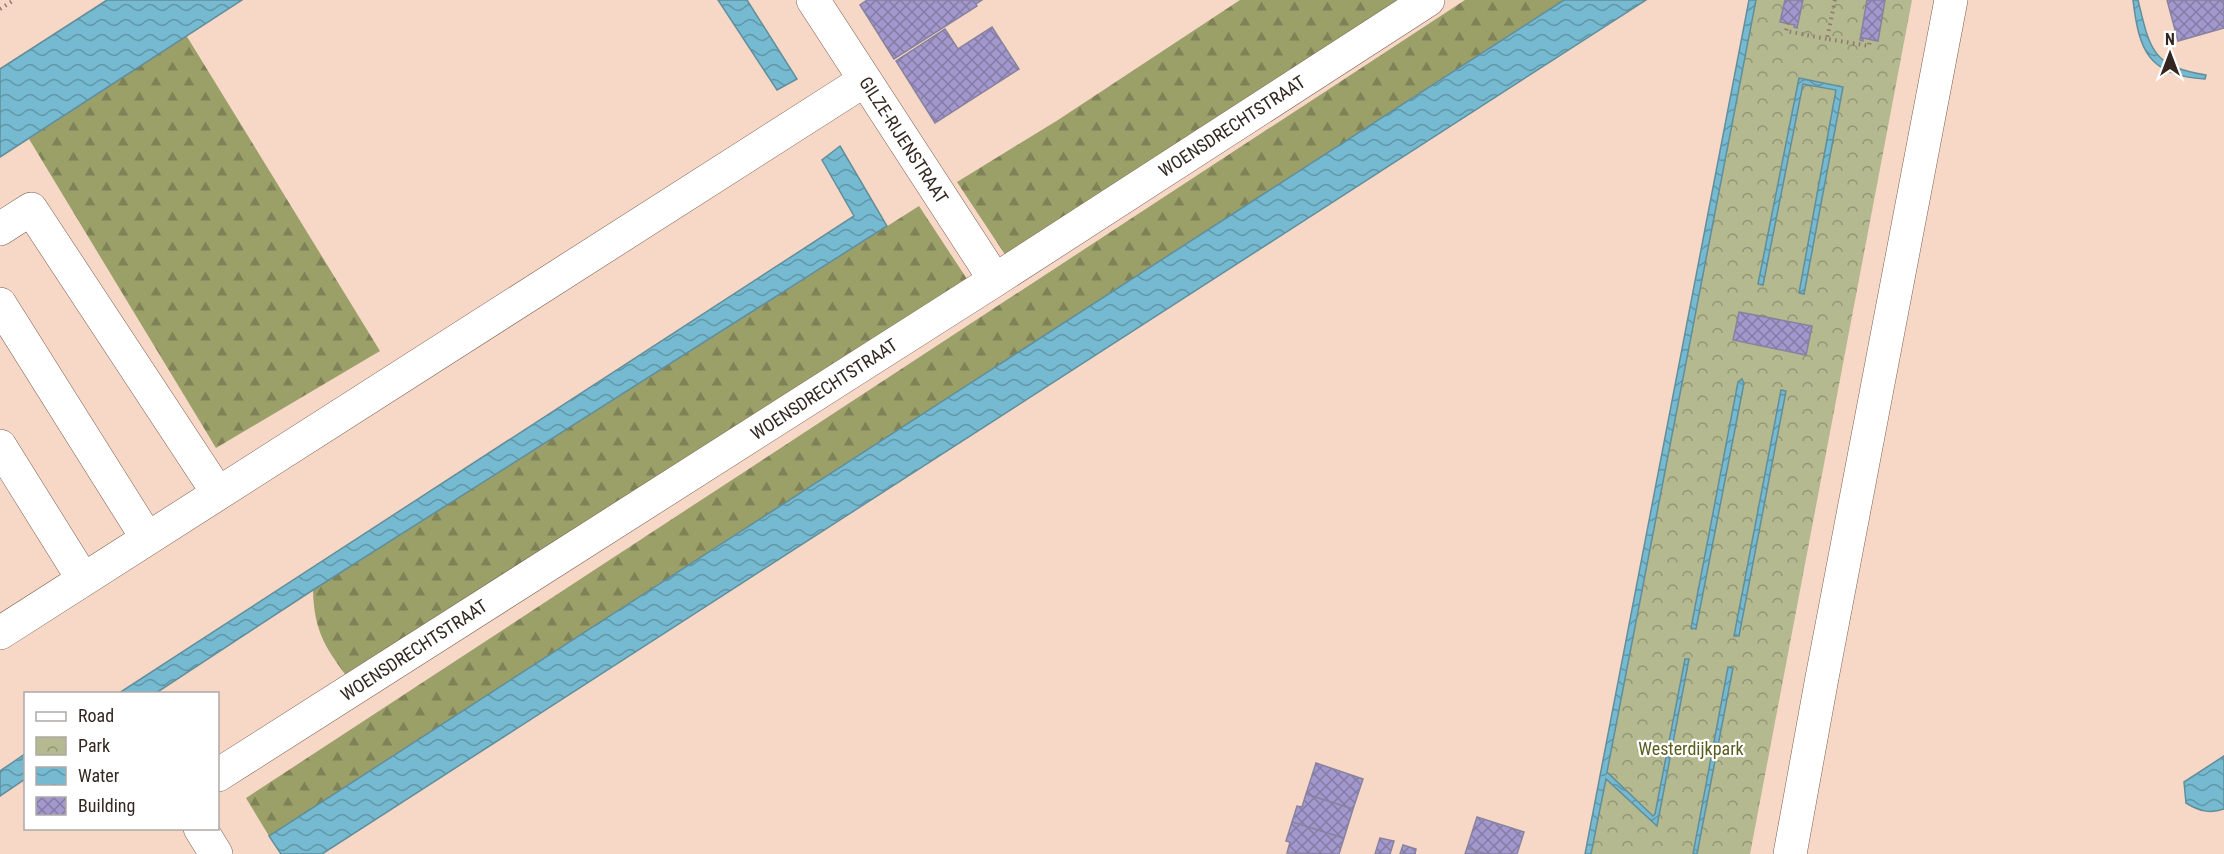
<svg xmlns="http://www.w3.org/2000/svg" width="2224" height="854" font-family="'Roboto Condensed',sans-serif">
<style>
.forest{fill:url(#forest-firs)}
.park{fill:url(#park-crowns)}
.water{fill:url(#water-waves);stroke:#618e9b;stroke-width:1.5}
.building{fill:url(#building-cross-hatch);stroke:#87829e;stroke-width:1.5}
.lines{fill:none;stroke-linecap:round;stroke-linejoin:round}
.minor-casing{stroke:#7a5f50;stroke-width:34}
.path{stroke:#8f796e;stroke-width:4;stroke-dasharray:1.5 4.5;stroke-linecap:butt}
.minor{stroke:#fff;stroke-width:33}
.labels{text-anchor:middle;dominant-baseline:central;stroke-width:4.5;stroke-linejoin:round;paint-order:stroke}
.street-label{font-size:18px;fill:#332720;stroke:#fff}
.park-label{font-size:18px;fill:#585c1c;stroke:#fff}
</style>
<defs>
<pattern id="forest-firs" width="22" height="20" patternUnits="userSpaceOnUse" patternTransform="scale(1.5)"><rect width="22" height="20" fill="#9ba069"/><path d="M5 1l3.5 6h-7zM16 11l3.5 6h-7z" fill="#7f8256"/></pattern>
<pattern id="park-crowns" width="20" height="18" patternUnits="userSpaceOnUse" patternTransform="scale(1.5)"><rect width="20" height="18" fill="#b4b98f"/><path d="M2 6a3 3 0 1 1 6 0M12 15a3 3 0 1 1 6 0" fill="none" stroke="#939674"/></pattern>
<pattern id="water-waves" width="16" height="10" patternUnits="userSpaceOnUse" patternTransform="scale(1.5)"><rect width="16" height="10" fill="#75bad0"/><path d="M0 5q4-4 8 0t8 0" fill="none" stroke="#6197a8"/></pattern>
<pattern id="building-cross-hatch" width="8" height="8" patternUnits="userSpaceOnUse" patternTransform="scale(1.5)"><rect width="8" height="8" fill="#a398cd"/><path d="M0 0l8 8M0 8l8-8" fill="none" stroke="#857ca6"/></pattern>
</defs>
<rect width="100%" height="100%" fill="#f7d7c6"/>
<path class="forest" d="M1240 0H1401L1006 256 957 182 1058 120Z
M1465 0H1564L269 836 246 798Z
M186 35 380 351 216 448 29 139Z
M919 206 967 279 351 682C326 649 314 632 313 590Z"/>
<path class="park" d="M1756 0H1912L1750 854H1591Z"/>
<path class="water" d="M107 0H242L0 157V69Z
M718 0H747L797 79 777 90Z
M1564 0H1646L322 854H281L269 836Z
M1749 0H1756L1607 772 1653 816 1655 814 1685 659H1689L1657 826 1606 779 1591 854H1585Z
M2133 0H2138C2150 49 2151 66 2206 75L2205 79C2148 76 2139 50 2133 0Z
M1799 78 1843 87 1804 294 1799 293 1836 90 1803 84 1763 285 1758 284Z
M840 146 887 226 313 590 156 693H119L854 216 822 160Z
M1742 379 1744 383 1696 629 1691 628 1738 382Z
M1781 390 1786 391 1739 636H1734Z
M1728 667 1733 668 1697 854H1693Z
M25 754V779L0 796V771Z
M2224 756V809C2210 814 2199 811 2186 803L2184 782Z"/>
<path class="building" d="M867 0H982L976 4 977 6 894 59 860 5Z
M1785 0H1803L1797 28 1794 27 1795 25 1780 22Z
M1867 0H1885L1878 41 1863 38V41L1860 40Z
M2167 0H2224V28L2178 41Z
M992 27 1019 69 935 123 896 61 945 29 958 49Z
M1739 312 1812 326 1806 355 1733 340Z
M1316 763 1363 779 1353 809 1306 794Z
M1306 794 1353 809 1344 838 1292 822 1297 806 1302 807Z
M1477 817 1524 832 1517 854H1486L1467 848Z
M1292 822 1344 838 1339 854 1287 853 1290 842 1286 841Z
M1380 838 1394 841 1390 854H1375Z
M1403 845 1416 849 1415 854H1400Z
M1467 848 1486 854H1465Z"/>
<g class="lines">
<g class="minor-casing">
<path id="minor" d="M813 0 995 280
M0 229 31 209 218 493
M0 304 147 538
M0 446 83 579
M0 633 865 80
M218 775 995 280 1428 0
M200 828 216 854
M1790 854 1821 683 1951 0"/>
</g>
<path class="path" d="M1835 0 1827 39 1869 46 1870 40
M0 9 14 0
M1788 23 1786 31 1827 39"/>
<use href="#minor" class="minor"/>
</g>
<g class="labels">
<g class="street-label">
<text transform="translate(1232 126) rotate(-33)">WOENSDRECHTSTRAAT</text>
<text transform="translate(904 140) rotate(57)">GILZE-RIJENSTRAAT</text>
<text transform="translate(824 389) rotate(-33)">WOENSDRECHTSTRAAT</text>
<text transform="translate(414 650) rotate(-33)">WOENSDRECHTSTRAAT</text>
</g>
<g class="park-label">
<text x="1691" y="748">Westerdijkpark</text>
</g>
</g>
<rect x="24" y="692" width="195" height="138" fill="#ffffff" stroke="#ada9a6" stroke-width="1.5"/>
<rect x="36" y="712" width="30" height="9" fill="#ffffff" stroke="#ada9a6" stroke-width="1.5"/>
<text x="78" y="722" font-size="18" fill="#332720">Road</text>
<rect x="36" y="737" width="30" height="18" fill="url(#park-crowns)" stroke="#ada9a6" stroke-width="1.5"/>
<text x="78" y="752" font-size="18" fill="#332720">Park</text>
<rect x="36" y="767" width="30" height="18" fill="url(#water-waves)" stroke="#ada9a6" stroke-width="1.5"/>
<text x="78" y="782" font-size="18" fill="#332720">Water</text>
<rect x="36" y="797" width="30" height="18" fill="url(#building-cross-hatch)" stroke="#ada9a6" stroke-width="1.5"/>
<text x="78" y="812" font-size="18" fill="#332720">Building</text>
<g transform="translate(2170 54)" stroke="#ffffff" stroke-width="4.5" paint-order="stroke">
<path d="M0-4.5L10 22L0 15L-10 22Z" fill="#332720"/>
<text y="-9" font-size="16" font-weight="bold" text-anchor="middle" fill="#332720">N</text>
</g>
</svg>
